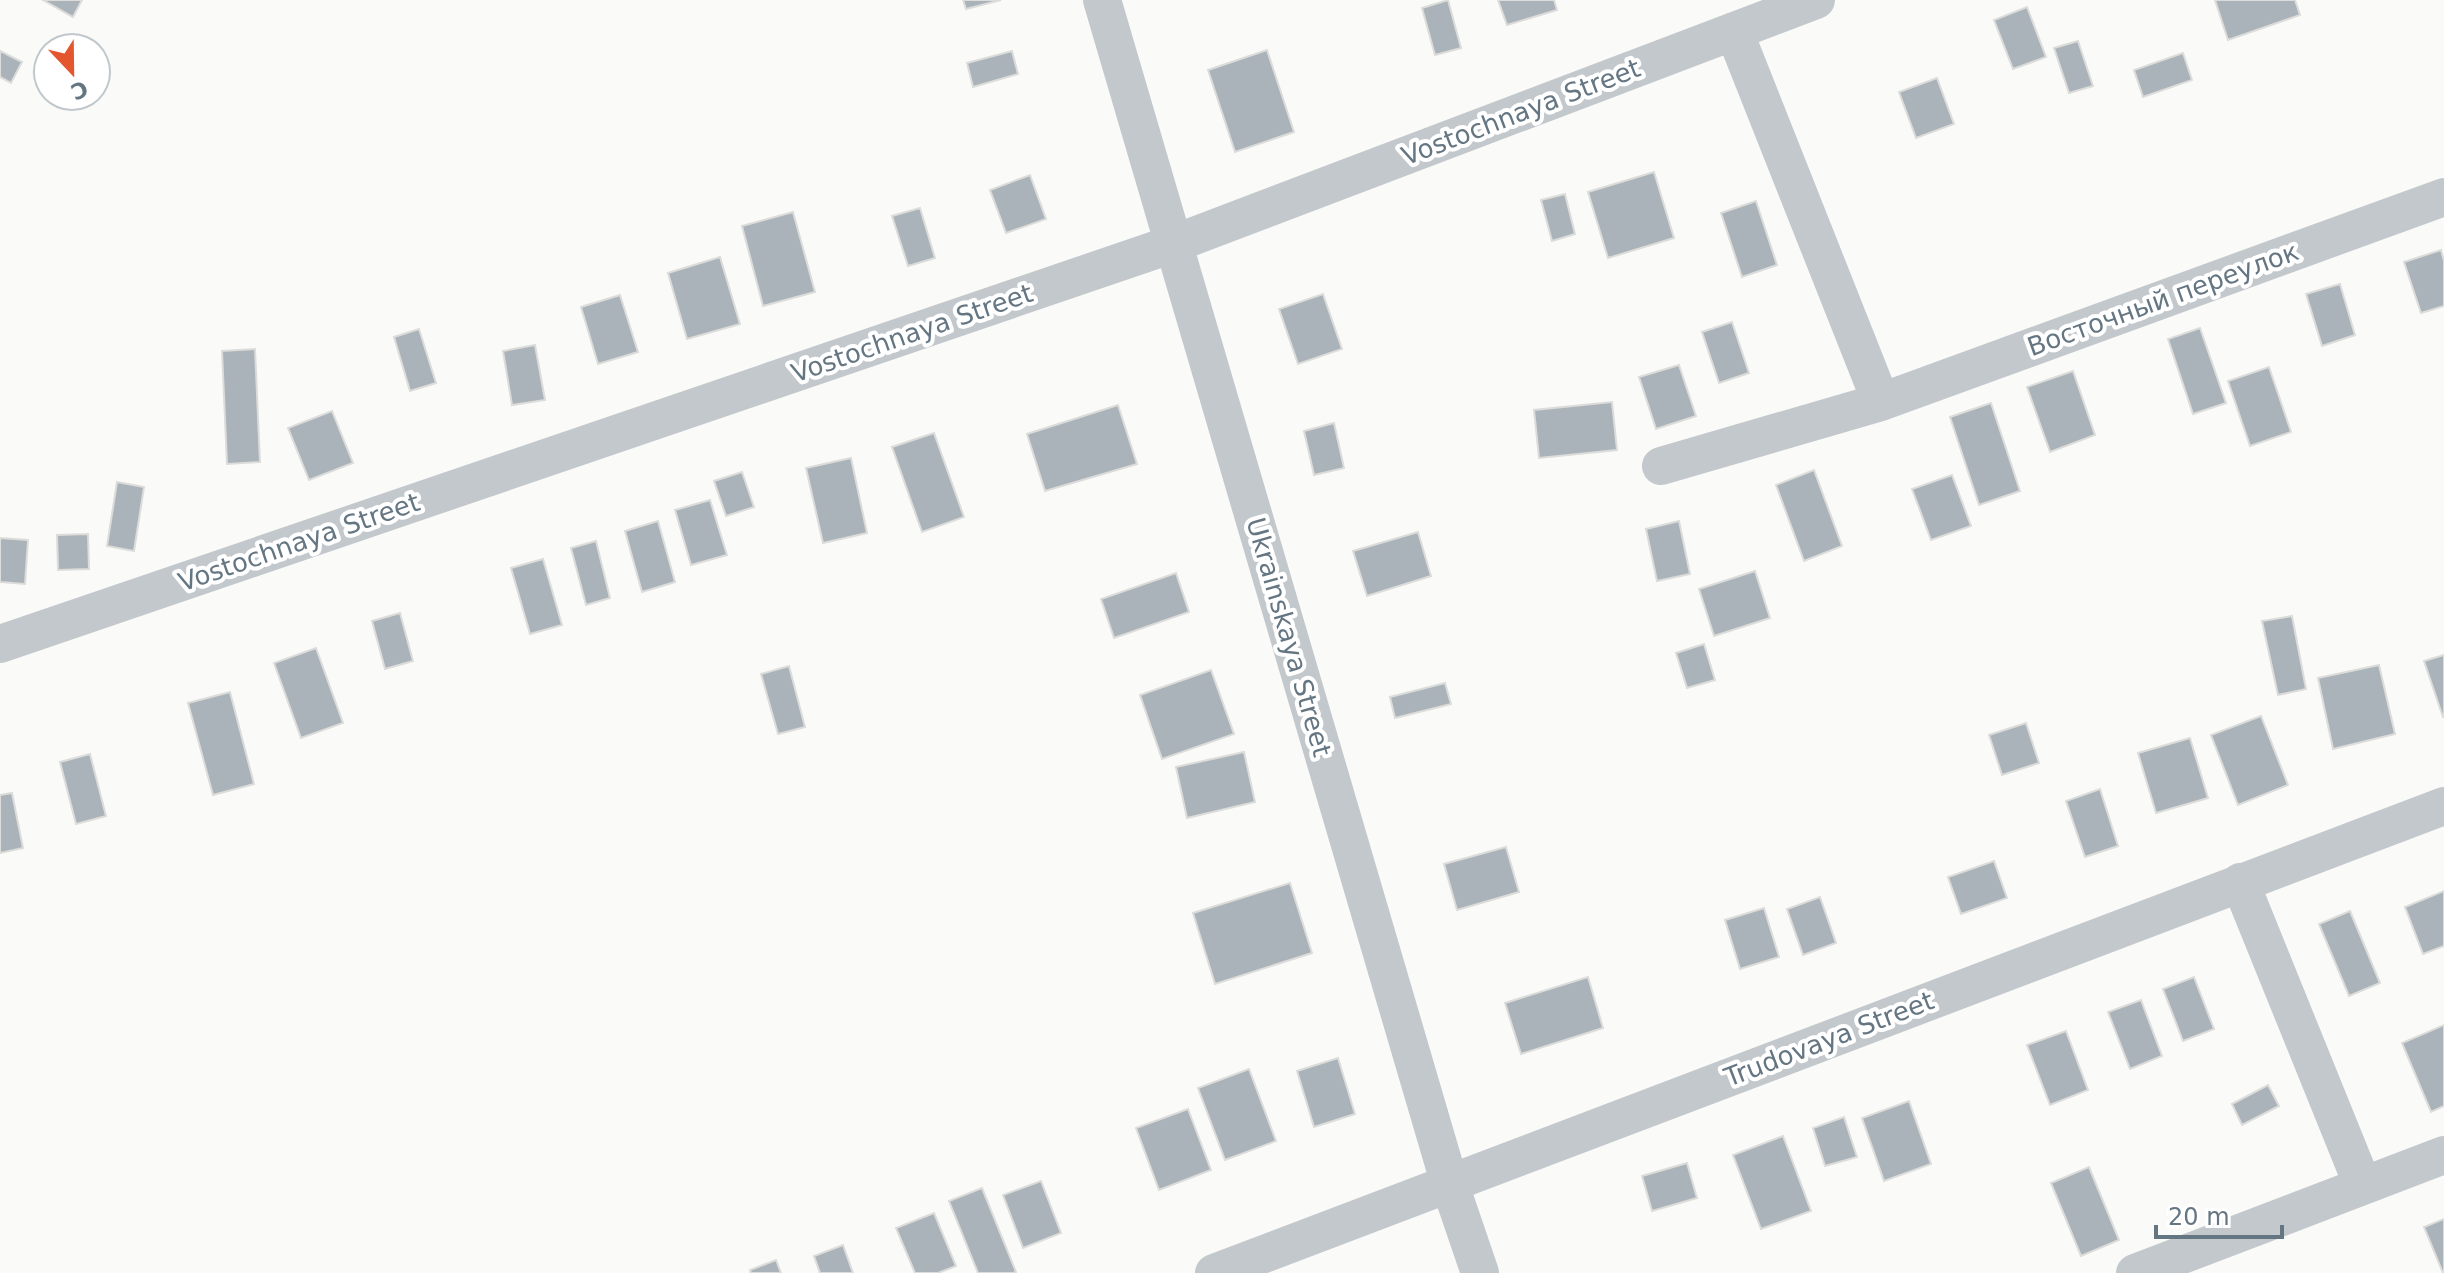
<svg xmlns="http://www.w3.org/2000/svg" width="2444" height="1273" font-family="'DejaVu Sans',sans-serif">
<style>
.building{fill:#aab3b9;stroke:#dcdcda;stroke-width:2}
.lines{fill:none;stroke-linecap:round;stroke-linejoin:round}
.minor{stroke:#c3c8cc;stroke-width:38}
.labels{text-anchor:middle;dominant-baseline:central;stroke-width:8;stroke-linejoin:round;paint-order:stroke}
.street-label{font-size:26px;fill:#657683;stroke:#fff}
</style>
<rect width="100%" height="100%" fill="#fafaf8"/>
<path class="building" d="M43 0H82L73 17Z
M963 0H1001L966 9Z
M1448 0 1461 48 1435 55 1422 8Z
M1498 0H1554L1557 10 1507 25Z
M2215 0H2295L2300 15 2228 40Z
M2027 7 2046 57 2013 69 1994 20Z
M2078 41 2093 86 2069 93 2054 48Z
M1267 50 1294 132 1235 152 1208 70Z
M0 51 22 62 11 83 0 77Z
M1012 51 1018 74 973 87 967 63Z
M2183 53 2192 80 2143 97 2134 70Z
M1937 78 1954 124 1916 138 1899 92Z
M1654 172 1674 238 1608 258 1588 192Z
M1030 175 1046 219 1006 233 990 190Z
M1565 194 1575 234 1552 241 1541 200Z
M1756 201 1777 265 1742 277 1721 213Z
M920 208 935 258 908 266 892 216Z
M793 212 815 292 763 306 742 226Z
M2441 250 2444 261V306L2421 313 2404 262Z
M720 257 740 324 687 339 668 273Z
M2340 284 2355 335 2322 346 2306 294Z
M1323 294 1342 349 1298 364 1279 309Z
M620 295 638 352 598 364 581 307Z
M1732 322 1749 373 1719 383 1702 332Z
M2200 328 2226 403 2193 414 2168 339Z
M419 329 436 383 410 391 394 337Z
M535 345 545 400 512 405 503 351Z
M255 349 260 462 227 464 222 351Z
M1679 365 1696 416 1656 429 1639 377Z
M2269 367 2291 432 2250 446 2228 381Z
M2073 371 2095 435 2050 452 2027 387Z
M1612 402 1617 450 1539 458 1534 410Z
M1991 403 2020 491 1979 505 1950 417Z
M1118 405 1137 464 1045 491 1027 434Z
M332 411 353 463 309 480 288 428Z
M1334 423 1344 468 1314 475 1304 431Z
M934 433 964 517 922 532 892 447Z
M851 458 867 533 823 543 806 468Z
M1814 470 1842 546 1804 561 1776 485Z
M742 472 754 507 726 516 714 481Z
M1952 475 1971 526 1931 540 1912 489Z
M117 482 144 487 134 551 107 546Z
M710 500 727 555 691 565 675 510Z
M658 521 675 582 642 592 625 531Z
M1679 521 1690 574 1657 581 1646 529Z
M1418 532 1431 576 1367 596 1353 551Z
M88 534 89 569 58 570 57 535Z
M0 538 28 540 25 584 0 582Z
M596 541 610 598 586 605 571 548Z
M543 559 562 625 530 634 511 568Z
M1755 571 1770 618 1714 636 1699 589Z
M1176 573 1189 612 1114 638 1101 599Z
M400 613 413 661 385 669 372 621Z
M2292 616 2306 689 2278 695 2262 621Z
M1704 644 1715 680 1687 688 1676 653Z
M316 648 343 723 301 738 274 663Z
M2444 655V717H2443L2424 661Z
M2379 665 2395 734 2333 749 2318 678Z
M789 666 805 727 778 734 761 674Z
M1211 670 1234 734 1162 759 1140 695Z
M1445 683 1451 704 1395 718 1390 697Z
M230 692 254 784 213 795 188 703Z
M2261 716 2288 785 2238 805 2211 735Z
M2026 723 2039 763 2002 775 1989 735Z
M2190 738 2208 798 2156 813 2138 753Z
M1244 752 1255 802 1187 818 1176 767Z
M90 754 106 816 76 824 60 762Z
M2100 789 2118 846 2085 857 2066 801Z
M12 793 23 848 0 853V795Z
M1506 847 1519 892 1457 910 1444 864Z
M1994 861 2007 898 1961 914 1948 877Z
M1290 883 1312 953 1215 984 1193 913Z
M2444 891V946L2423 954 2405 907Z
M1820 897 1836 943 1803 955 1787 909Z
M1764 908 1779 957 1740 969 1725 920Z
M2350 911 2380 983 2349 996 2319 924Z
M1588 977 1603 1028 1521 1054 1505 1003Z
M2194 977 2214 1029 2183 1041 2163 989Z
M2141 1000 2162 1056 2130 1069 2108 1012Z
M2444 1025V1106L2431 1112 2402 1043Z
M2066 1031 2088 1090 2050 1105 2027 1045Z
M1338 1058 1355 1114 1314 1127 1297 1071Z
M1249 1069 1276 1141 1225 1160 1198 1088Z
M2268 1085 2279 1106 2242 1125 2232 1104Z
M1909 1101 1931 1164 1884 1181 1862 1118Z
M1188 1109 1211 1170 1159 1190 1136 1128Z
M1844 1117 1857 1157 1825 1166 1813 1128Z
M1783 1136 1811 1211 1761 1229 1733 1155Z
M1687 1163 1697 1198 1652 1211 1642 1176Z
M2089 1167 2119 1240 2081 1256 2051 1183Z
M1041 1181 1061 1233 1023 1248 1003 1195Z
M982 1188 1016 1272 1013 1273H978L949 1201Z
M934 1213 956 1266 938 1273H915L896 1228Z
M2444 1219V1273H2443L2424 1227Z
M843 1245 853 1273H820L814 1256Z
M776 1260 781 1273H751L750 1270Z"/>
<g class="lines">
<path class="minor" d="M1102 0 1450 1185 1480 1273
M1734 31 1881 402
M1661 466 1881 402 2444 197
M0 644 1173 244 1816 0
M2240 882 2363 1186
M1214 1273 2444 806
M2135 1273 2444 1155"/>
</g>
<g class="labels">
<g class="street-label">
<text transform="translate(1521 112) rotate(-21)">Vostochnaya Street</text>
<text transform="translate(2163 299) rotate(-20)">Восточный переулок</text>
<text transform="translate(912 333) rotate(-19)">Vostochnaya Street</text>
<text transform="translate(299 542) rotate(-19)">Vostochnaya Street</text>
<text transform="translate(1289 637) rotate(74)">Ukrainskaya Street</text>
<text transform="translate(1829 1039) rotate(-21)">Trudovaya Street</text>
</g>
</g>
<g transform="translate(72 72) rotate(158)"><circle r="38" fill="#ffffff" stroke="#c1c8cd" stroke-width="2"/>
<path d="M0-6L14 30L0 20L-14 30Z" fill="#e4572e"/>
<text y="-12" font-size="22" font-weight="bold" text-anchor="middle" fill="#657683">С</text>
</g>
<path d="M2156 1225v12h126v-12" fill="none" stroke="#657683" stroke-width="4"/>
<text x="2168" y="1225" font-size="24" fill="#657683" stroke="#ffffff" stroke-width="6" paint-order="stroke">20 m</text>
</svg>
